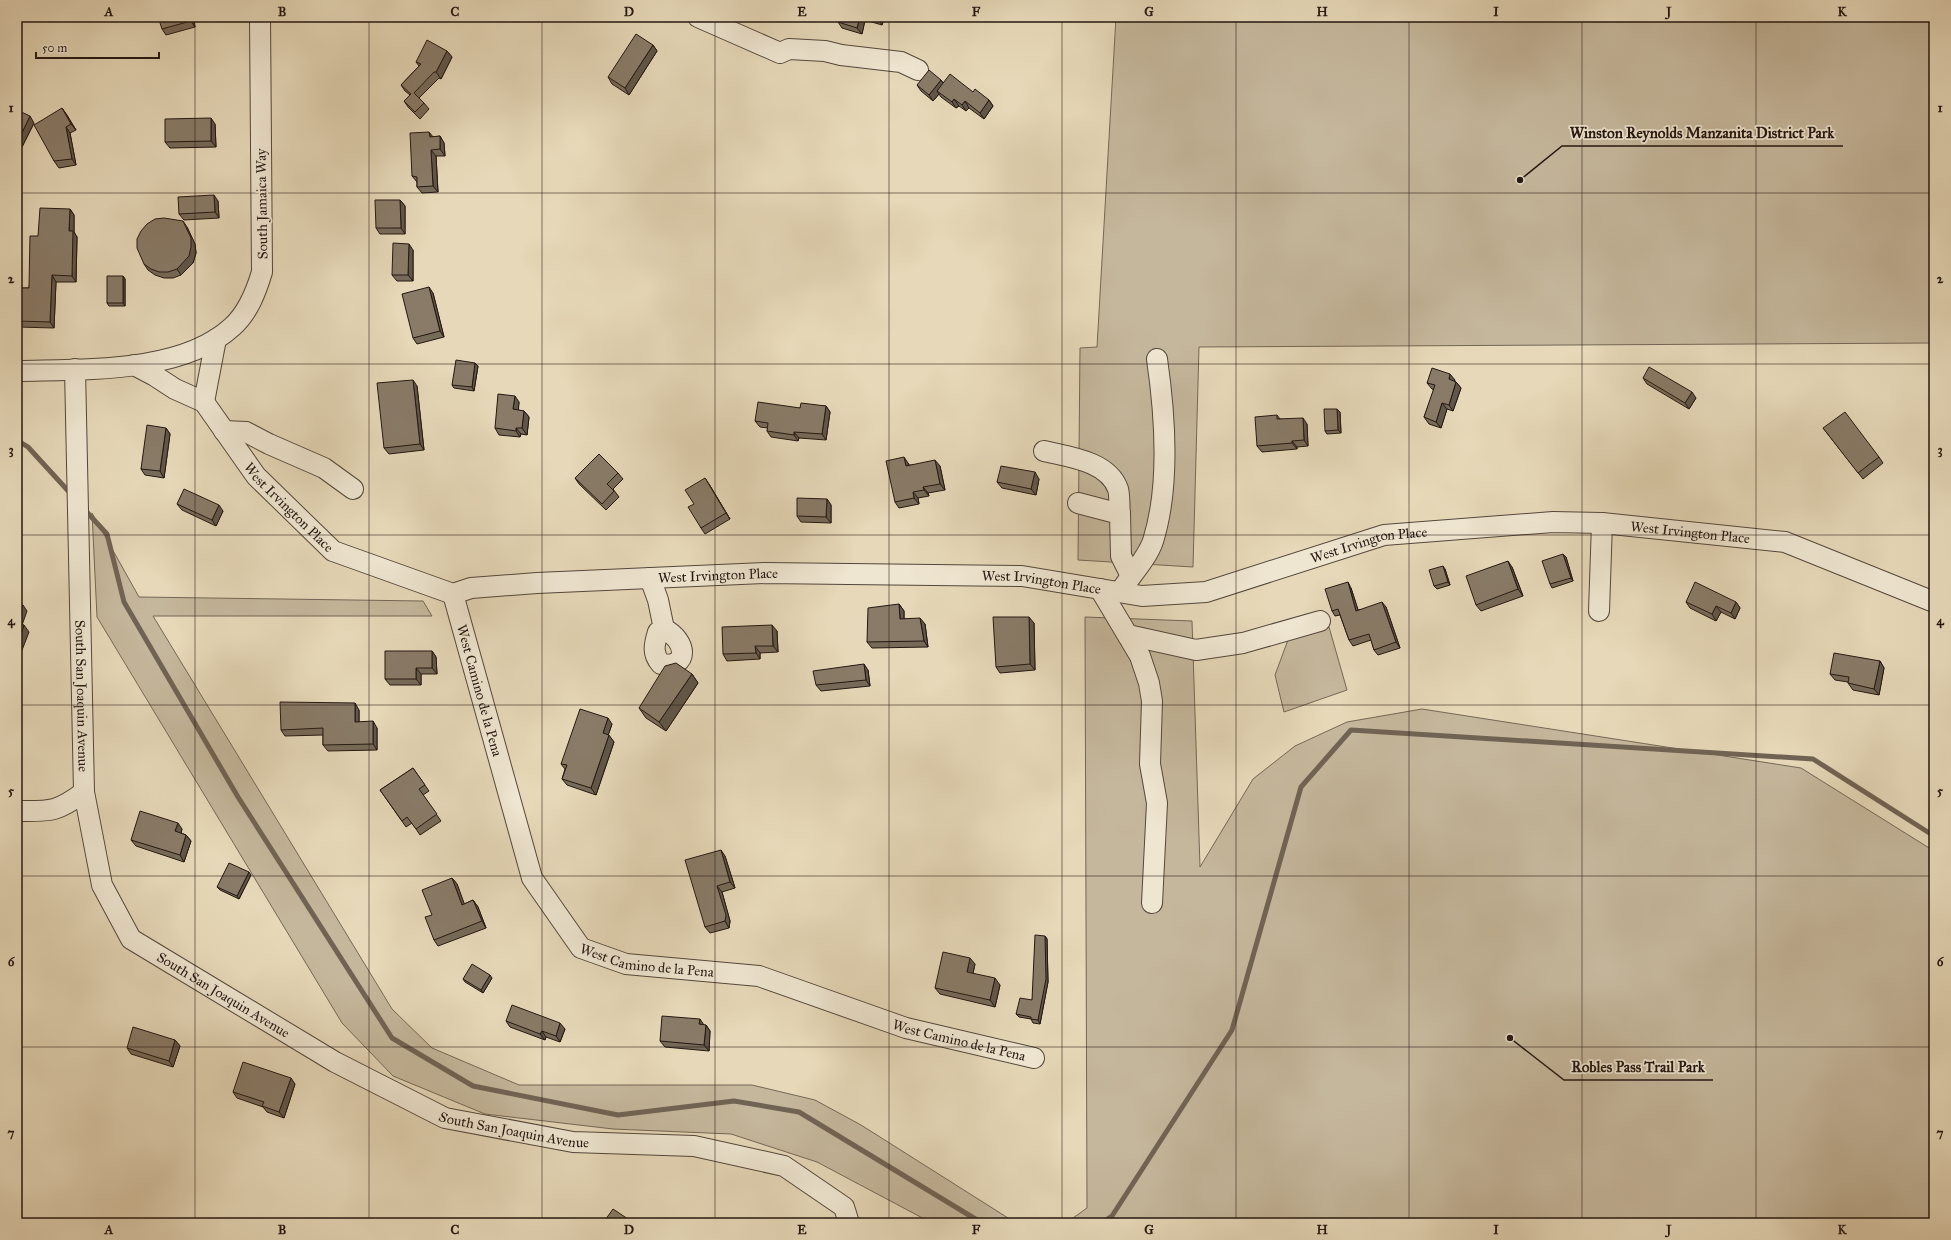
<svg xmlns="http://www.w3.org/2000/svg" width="1951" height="1240" font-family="'IM FELL Great Primer',serif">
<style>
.green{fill:#c5b79c;stroke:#746757}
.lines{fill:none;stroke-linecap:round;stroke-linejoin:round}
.stream{stroke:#716354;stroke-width:5}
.minor-casing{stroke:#54473c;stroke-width:22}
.minor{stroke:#efe6d1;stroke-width:20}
.wall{fill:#766a59;stroke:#241712}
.shaded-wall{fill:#605649;stroke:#241712}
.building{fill:#897b68;stroke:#241712}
.grid{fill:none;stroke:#241712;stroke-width:1;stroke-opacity:0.55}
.labels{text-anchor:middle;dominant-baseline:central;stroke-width:3.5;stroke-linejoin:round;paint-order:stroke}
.street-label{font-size:14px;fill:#241712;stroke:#efe6d1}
.leader{fill:none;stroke:#241712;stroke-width:1.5}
.callout-dot{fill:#241712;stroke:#efe6d1;stroke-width:1.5}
.callout-label{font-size:15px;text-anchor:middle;font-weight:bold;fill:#241712;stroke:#efe6d1;stroke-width:3.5;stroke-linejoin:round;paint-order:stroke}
.neatline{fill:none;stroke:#241712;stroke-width:1.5}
.grid-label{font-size:13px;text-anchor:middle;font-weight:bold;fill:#241712}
</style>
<rect width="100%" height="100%" fill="#e6d8b8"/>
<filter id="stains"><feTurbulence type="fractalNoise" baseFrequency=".005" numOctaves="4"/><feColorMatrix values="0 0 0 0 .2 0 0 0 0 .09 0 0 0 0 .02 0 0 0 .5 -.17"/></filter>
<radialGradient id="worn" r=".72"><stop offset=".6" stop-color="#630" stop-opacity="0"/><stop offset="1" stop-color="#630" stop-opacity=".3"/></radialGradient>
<path class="green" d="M1116 17H1934V343L1199 347 1193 567 1078 560 1080 348 1097 347Z
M92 513 139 597 423 601 432 616H153L392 1009 432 1048 519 1085H752L815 1100 861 1125 1016 1223H932L817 1162 731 1134 613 1129 485 1114 393 1076 342 1023 97 617Z
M1085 617 1192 621 1200 867 1253 779 1295 746 1347 722 1422 709 1801 768 1934 851V1223H1066L1087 1208Z
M1329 627 1347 690 1284 712 1275 675 1288 640Z"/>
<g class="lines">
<path class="stream" d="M17 440 28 447 71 494
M84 509 107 534 124 602 238 797 392 1038 473 1086 618 1115 734 1101 799 1112 982 1223
M1102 1223 1112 1216 1232 1030 1301 787 1351 730 1813 759 1934 836"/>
<g class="minor-casing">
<g id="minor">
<path d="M698 17 780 53 789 49 825 51 841 55 901 62 918 70"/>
<path id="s1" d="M134 365 155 376 175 389 204 402 256 476 333 551 453 594 471 588 537 583 765 573 1022 576 1142 596 1206 592 1384 535 1553 522 1602 523 1785 542 1934 602"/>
<path id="s2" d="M75 369 84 792 102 885 131 939 335 1062 445 1118 573 1142 694 1146 784 1166 844 1207 849 1223"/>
<path d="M17 371C82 369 181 374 232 327 248 313 256 292 262 272L260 17"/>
<path d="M204 402 216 339"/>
<path d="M224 431 246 432 269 444 324 468 353 489"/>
<path d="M1044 451C1069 457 1108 461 1118 489 1120 496 1119 506 1120 514"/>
<path d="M1078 503 1120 514 1121 556 1131 576"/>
<path d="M650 578 658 600 664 629C687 640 690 669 661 664 652 654 654 645 658 632L664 629"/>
<path d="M1100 589 1140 656 1149 683 1152 701 1150 764 1157 803 1152 903"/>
<path d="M1120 592C1130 576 1147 559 1153 541 1170 487 1165 414 1157 359"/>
<path id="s3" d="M453 594 532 878 581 948 626 964 759 976 906 1028 1034 1058"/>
<path d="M1599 611 1602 523"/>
<path d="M1128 635 1196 650 1243 643 1320 621"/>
<path d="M17 811C50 811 56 813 84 792"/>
</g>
</g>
<use href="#minor" class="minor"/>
</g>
<path class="wall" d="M193 17 195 27 166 35 162 29Z
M839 17H885L882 25 865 20 862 34 842 28 838 22Z
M653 45 657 51 629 95 612 84 608 77Z
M447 51 452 57 441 79 439 78 419 98 424 103 429 109 420 119 408 107 404 101 410 95 405 91 401 85 419 66 416 62Z
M941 80 943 83 989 100 993 106 984 119 969 108 966 111 959 106 956 108 941 97 939 94 933 101 921 91 917 85Z
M62 108 76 130 70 133 76 165 59 168 54 161Z
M17 110 34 123 22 147 17 144Z
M215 124 216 147 170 148 165 142Z
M440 136 444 143 445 156H436L438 192 422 193 417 187V182L412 176 433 137Z
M400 200 405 206V234H380L376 228Z
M218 201 219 218 184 220 179 214Z
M70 209 74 215V232L77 237 76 282H56L54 328 17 327V288H29V287L38 236Z
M187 227 195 244 196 253 193 263 181 275 173 278H164L155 275 148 270 144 264Z
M413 250V281H397L392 275Z
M123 276 125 279V306H109L107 303Z
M433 293 444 337 417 344 413 338Z
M475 363 478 366 474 391 454 388 452 385Z
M1643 378 1696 398 1689 409 1647 384Z
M1455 380 1454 381 1456 382 1461 388 1453 411 1447 409 1441 428 1429 424 1424 417 1434 390 1432 389 1427 383Z
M417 386 424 450 389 454 384 448Z
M519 402 518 410 524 411 529 417 527 435 521 434 520 437 499 435 495 428Z
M826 406 830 412 826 440 799 438 798 441 771 437 767 431 768 428 760 427 755 421 800 408Z
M1337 409 1340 412 1341 433 1327 434 1325 431Z
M1277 415 1280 419 1307 424 1308 446 1297 447V449L1262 452 1257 446Z
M166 428 170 434 164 478 145 475 141 469Z
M1823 428 1879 457 1883 463 1863 479Z
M908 463 909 465 940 466 945 490 928 493 929 496 918 498 919 504 899 508 895 502Z
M618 473 623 479 613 489 619 497 606 510 579 484 575 478Z
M1039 479 1036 495 1002 488 997 482Z
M709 484 730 519 705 534 701 528 694 504Z
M827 499 831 505V523L801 522 797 516Z
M177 504 223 511 216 526 182 510Z
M1566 557 1573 581 1552 588 1550 584Z
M1512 567 1523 596 1481 611 1476 605Z
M1445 569 1450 585 1437 589 1434 586Z
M1351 588 1358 610 1386 607 1400 648 1378 655 1374 650 1371 640 1353 646 1349 640 1340 615 1335 616 1332 611Z
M1686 602H1736L1740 608 1735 619 1721 612 1716 621 1690 608Z
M899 604 904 611V619L925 624 928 647 872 648 867 642Z
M1034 623 1035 670 1000 673 996 667Z
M777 631 778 652 760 653V659L727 661 723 654Z
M432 651 436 657 437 674H421V685H390L385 679Z
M1880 661 1884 668 1879 695 1853 690 1848 683V682L1835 680 1830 674Z
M868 670 870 686 821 691 816 685Z
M692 674 698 683 666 731 646 718 639 708Z
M359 710V722L377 728V750L328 751 323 745V735L285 736 281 730Z
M612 724 608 735 614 742 596 795 567 785 562 779 565 769 561 764Z
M413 768 429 791 423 795 441 821 420 835 412 823 406 827 380 790Z
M182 829 181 833 186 835 191 841 184 862 136 846 131 840Z
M725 856 735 888 722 892 730 921 729 928 710 933 705 927Z
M251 875 239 899 220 890 217 887Z
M452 878 457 884 464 904 473 900 478 907 486 928 438 946 434 940Z
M1045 936 1047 939 1048 982 1040 1024 1033 1023 1031 1019 1019 1017 1016 1014 1032 1000Z
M975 964 973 973 1000 985 995 1007 940 994 935 988Z
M492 978 483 993 465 982 463 979Z
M506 1021 565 1029 560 1042 546 1037 545 1040 510 1027Z
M706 1025 710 1031 709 1051 665 1047 660 1041Z
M175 1040 180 1046 173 1067 131 1054 127 1048Z
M295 1084 284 1118 267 1112 263 1107 237 1098 233 1092Z"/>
<path class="shaded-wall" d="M190 17H193L195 27 191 21Z
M860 17H863L865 20 862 34 857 28Z
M879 17H885L882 25 878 19Z
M653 45 657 51 629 95 625 88Z
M447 51 452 57 441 79 436 72Z
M941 80 945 86 937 91 939 94 933 101 929 95Z
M954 99 959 106 956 108 952 102Z
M989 100 993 106 984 119 980 113Z
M965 101 969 108 966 111 962 105Z
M62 108 67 115 76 130 71 124Z
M30 116 34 123 22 147 18 141Z
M211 118 215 124 216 147 211 141Z
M66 127 70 133 76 165 72 159Z
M429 132 434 138 430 137Z
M440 136 444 143 445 156 440 149Z
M431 150 436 156 438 192 433 186Z
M214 195 218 201 219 218 215 212Z
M400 200 405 206V234L401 228Z
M70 209 74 215V232L77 237 76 282 72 276 69 231Z
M183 221 187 227 195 244 196 253 193 263 181 275 177 269Z
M409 244 413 250V281L408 275Z
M52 275 56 282 54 328 50 322Z
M123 276 125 279V306L123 303Z
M429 287 433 293 444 337 440 331Z
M475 363 478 366 474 391 472 387Z
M1450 374 1455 380 1453 386 1449 379Z
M413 380 417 386 424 450 420 444Z
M1456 382 1461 388 1453 411 1449 405Z
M1692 392 1696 398 1689 409 1685 403Z
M515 396 519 402 518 416 513 409Z
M1442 403 1447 409 1441 428 1436 422Z
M826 406 830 412 826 440 822 434Z
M1337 409 1340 412 1341 433 1338 430Z
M524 411 529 417 527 435 522 428Z
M1303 418 1307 424 1308 446 1304 440Z
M166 428 170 434 164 478 160 471Z
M516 428 521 434 520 437 516 431Z
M794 432 799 438 798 441 794 435Z
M1292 441 1297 447V449L1292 443Z
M904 457 908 463 910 472 906 466Z
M935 460 940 466 945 490 940 484Z
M1035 472 1039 479 1036 495 1031 489Z
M705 478 709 484 730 519 726 513Z
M923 487 928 493 929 496 924 490Z
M913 492 918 498 919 504 914 498Z
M827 499 831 505V523L826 517Z
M219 505 223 511 216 526 212 520Z
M18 539 20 542 18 565 17 564V548Z
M1563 554 1566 557 1573 581 1571 578Z
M1508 561 1512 567 1523 596 1518 589Z
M1443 566 1445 569 1450 585 1448 582Z
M1348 582 1351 588 1360 616 1356 611Z
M1382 602 1386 607 1400 648 1396 642Z
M1736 602 1740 608 1735 619 1731 613Z
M899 604 904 611V626L900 619Z
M23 605 27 611 21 628 17 623V621Z
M1716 606 1721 612 1716 621 1712 614Z
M1029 617 1034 623 1035 670 1030 664Z
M920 618 925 624 928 647 924 641Z
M24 625 29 632 19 658 17 655V645Z
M772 625 777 631 778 652 773 646Z
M755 646 760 653V659L756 653Z
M432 651 436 657 437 674 432 668Z
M1880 661 1884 668 1879 695 1874 689Z
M864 664 868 670 870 686 866 680Z
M416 668 421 674V685L416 679Z
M692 674 698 683 666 731 659 722Z
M355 703 359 710V728L355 722Z
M608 718 612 724 607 739 603 733Z
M373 721 377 728V750L373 744Z
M609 735 614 742 596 795 591 788Z
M178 823 182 829 180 837 175 831Z
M186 835 191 841 184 862 180 855Z
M721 850 725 856 735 888 730 882Z
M249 872 251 875 239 899 237 896Z
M452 878 457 884 467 911 462 905Z
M717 886 722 892 730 921 729 928 725 921Z
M473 900 478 907 486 928 482 921Z
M1045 936 1047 939 1048 982 1040 1024 1038 1020Z
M970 958 975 964 972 978 967 972Z
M490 975 492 978 483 993 481 990Z
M995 978 1000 985 995 1007 990 1000Z
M700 1019 704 1025 699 1024Z
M560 1023 565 1029 560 1042 556 1036Z
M706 1025 710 1031 709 1051 704 1045Z
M542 1031 546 1037 545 1040 540 1034Z
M175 1040 180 1046 173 1067 169 1061Z
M291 1078 295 1084 284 1118 279 1112Z"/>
<path class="building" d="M158 17H190L191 21 162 29Z
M839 17H860L857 28 838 22Z
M871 17H879L878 19Z
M636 34 653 45 625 88 608 77Z
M427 40 447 51 436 72H434L414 93 424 103 415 112 404 101 411 94 401 85 421 64 416 62Z
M929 70 941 80 929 95 917 85Z
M950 74 973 92 975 89 989 100 980 113 965 101 962 105 954 99 952 102 937 91Z
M62 108 71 124 66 127 72 159 54 161 34 125Z
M17 110 30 116 18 141 17 140Z
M211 118V141L165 142V119Z
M429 132 430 137 440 136V149L431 150 433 186 417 187V177L412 176 410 133Z
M214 195 215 212 179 214 178 197Z
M375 200H400L401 228H376Z
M40 208 70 209 69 231H73L72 276 52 275 50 322 17 321V288H29V287L30 236H38Z
M164 218 183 221 191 238V247L189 256 177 269 168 272H159L151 269 144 264 137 248V239L141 231 147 224 155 219Z
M393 243 409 244 408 275H392Z
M107 276H123V303H107Z
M429 287 440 331 413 338 402 294Z
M456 360 475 363 472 387 452 385Z
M1649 367 1692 392 1685 403 1643 378Z
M1432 368 1450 374 1449 379 1456 382 1449 405 1442 403 1436 422 1424 417 1435 385 1427 383Z
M413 380 420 444 384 448 377 383Z
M498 394 515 396 513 409 524 411 522 428H516V431L495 428Z
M758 402 800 408 801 403 826 406 822 434 794 432V435L767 431 768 423 755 421Z
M1324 409H1337L1338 430 1325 431Z
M1845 412 1879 457 1858 473 1823 428Z
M1277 415V419L1303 418 1304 440 1292 441V443L1257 446 1255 417Z
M147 425 166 428 160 471 141 469Z
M599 454 618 473 607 484 614 491 602 504 575 478Z
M904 457 906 466 935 460 940 484 923 487 924 490 913 492 914 498 895 502 886 461Z
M1001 466 1035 472 1031 489 997 482Z
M705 478 726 513 701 528 688 507 694 504 685 490Z
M184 489 219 505 212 520 177 504Z
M797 498 827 499 826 517 797 516Z
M1563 554 1571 578 1550 584 1542 561Z
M1508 561 1518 589 1476 605 1466 576Z
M1443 566 1448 582 1434 586 1429 570Z
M1348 582 1356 611 1382 602 1396 642 1374 650 1369 634 1349 640 1338 609 1332 611 1325 589Z
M1695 582 1736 602 1731 613 1716 606 1712 614 1686 602Z
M17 603 23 605 17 621Z
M899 604 900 619 920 618 924 641 867 642 868 608Z
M993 617H1029L1030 664 996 667Z
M17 622 24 625 17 645Z
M772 625 773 646H755L756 653 723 654 722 627Z
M385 651H432V668H416V679H385Z
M1834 653 1880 661 1874 689 1848 683 1849 677 1830 674Z
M676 663 692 674 659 722 639 708 665 666Z
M864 664 866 680 816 685 813 671Z
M280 702 355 703V722L373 721V744L323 745V728L281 730Z
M580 709 608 718 603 733 609 735 591 788 562 779 567 765 561 764Z
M413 768 425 785 419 789 437 814 416 829 407 817 402 821 380 790Z
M140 811 178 823 175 831 186 835 180 855 131 840Z
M721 850 730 882 717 886 726 915 725 921 705 927 685 860Z
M229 863 249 872 237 896 217 887Z
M452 878 462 905 473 900 482 921 434 940 425 917 432 915 422 890Z
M1035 935 1045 936 1046 979 1038 1020 1031 1019V1017L1016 1014 1020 998 1032 1000Z
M943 952 970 958 967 972 995 978 990 1000 935 988Z
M472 964 490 975 481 990 463 979Z
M512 1005 560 1023 556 1036 542 1031 540 1034 506 1021Z
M662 1016 700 1019 699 1024 706 1025 704 1045 660 1041Z
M133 1027 175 1040 169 1061 127 1048Z
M243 1062 291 1078 279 1112 262 1106 264 1102 233 1092Z
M613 1209 631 1221 630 1223H603Z"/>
<path class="grid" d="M195 17V1223M369 17V1223M542 17V1223M715 17V1223M889 17V1223M1062 17V1223M1236 17V1223M1409 17V1223M1582 17V1223M1756 17V1223M17 193H1934M17 364H1934M17 535H1934M17 705H1934M17 876H1934M17 1047H1934"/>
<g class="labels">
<g class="street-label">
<text transform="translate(262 204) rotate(-91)">South Jamaica Way</text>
<text stroke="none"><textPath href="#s1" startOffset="215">West Irvington Place</textPath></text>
<text stroke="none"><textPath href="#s1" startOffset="1655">West Irvington Place</textPath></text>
<text stroke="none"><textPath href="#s1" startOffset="1331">West Irvington Place</textPath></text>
<text stroke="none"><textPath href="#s1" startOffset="671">West Irvington Place</textPath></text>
<text stroke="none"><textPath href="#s1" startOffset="995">West Irvington Place</textPath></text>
<text stroke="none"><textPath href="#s3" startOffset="100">West Camino de la Pena</textPath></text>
<text stroke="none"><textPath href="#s2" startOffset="327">South San Joaquin Avenue</textPath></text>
<text stroke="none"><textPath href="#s3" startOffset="448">West Camino de la Pena</textPath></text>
<text stroke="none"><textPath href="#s2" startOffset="687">South San Joaquin Avenue</textPath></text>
<text stroke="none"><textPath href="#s3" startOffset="772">West Camino de la Pena</textPath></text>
<text stroke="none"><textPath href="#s2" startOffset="1011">South San Joaquin Avenue</textPath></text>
</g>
</g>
<path class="leader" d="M1520 180L1562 146H1843M1510 1038L1564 1080H1713"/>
<g class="callout-dot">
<circle cx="1520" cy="180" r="4"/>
<circle cx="1510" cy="1038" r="4"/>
</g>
<g class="callout-label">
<text x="1702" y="138">Winston Reynolds Manzanita District Park</text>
<text x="1638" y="1072">Robles Pass Trail Park</text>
</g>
<rect width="1951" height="1240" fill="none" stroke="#e6d8b8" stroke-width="44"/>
<path d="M36 52v6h123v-6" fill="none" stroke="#241712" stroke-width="2"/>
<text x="42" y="52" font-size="12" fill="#241712" stroke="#efe6d1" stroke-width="3" paint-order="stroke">50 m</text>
<rect x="22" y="22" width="1907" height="1196" class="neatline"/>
<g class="grid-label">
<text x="109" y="16">A</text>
<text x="282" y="16">B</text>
<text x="455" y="16">C</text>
<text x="629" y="16">D</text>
<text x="802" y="16">E</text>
<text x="976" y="16">F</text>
<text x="1149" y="16">G</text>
<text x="1322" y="16">H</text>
<text x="1496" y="16">I</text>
<text x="1669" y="16">J</text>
<text x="1842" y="16">K</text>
<text x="11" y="112">1</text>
<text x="1940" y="112">1</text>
<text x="11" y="283">2</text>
<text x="1940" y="283">2</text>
<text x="11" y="454">3</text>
<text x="1940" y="454">3</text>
<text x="11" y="625">4</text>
<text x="1940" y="625">4</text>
<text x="11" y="795">5</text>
<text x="1940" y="795">5</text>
<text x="11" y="966">6</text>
<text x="1940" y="966">6</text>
<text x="11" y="1137">7</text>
<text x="1940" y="1137">7</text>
<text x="109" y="1234">A</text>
<text x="282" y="1234">B</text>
<text x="455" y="1234">C</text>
<text x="629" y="1234">D</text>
<text x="802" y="1234">E</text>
<text x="976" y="1234">F</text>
<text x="1149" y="1234">G</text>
<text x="1322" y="1234">H</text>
<text x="1496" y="1234">I</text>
<text x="1669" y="1234">J</text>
<text x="1842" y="1234">K</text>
</g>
<rect width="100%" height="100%" filter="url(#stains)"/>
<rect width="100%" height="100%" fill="url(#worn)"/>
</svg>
